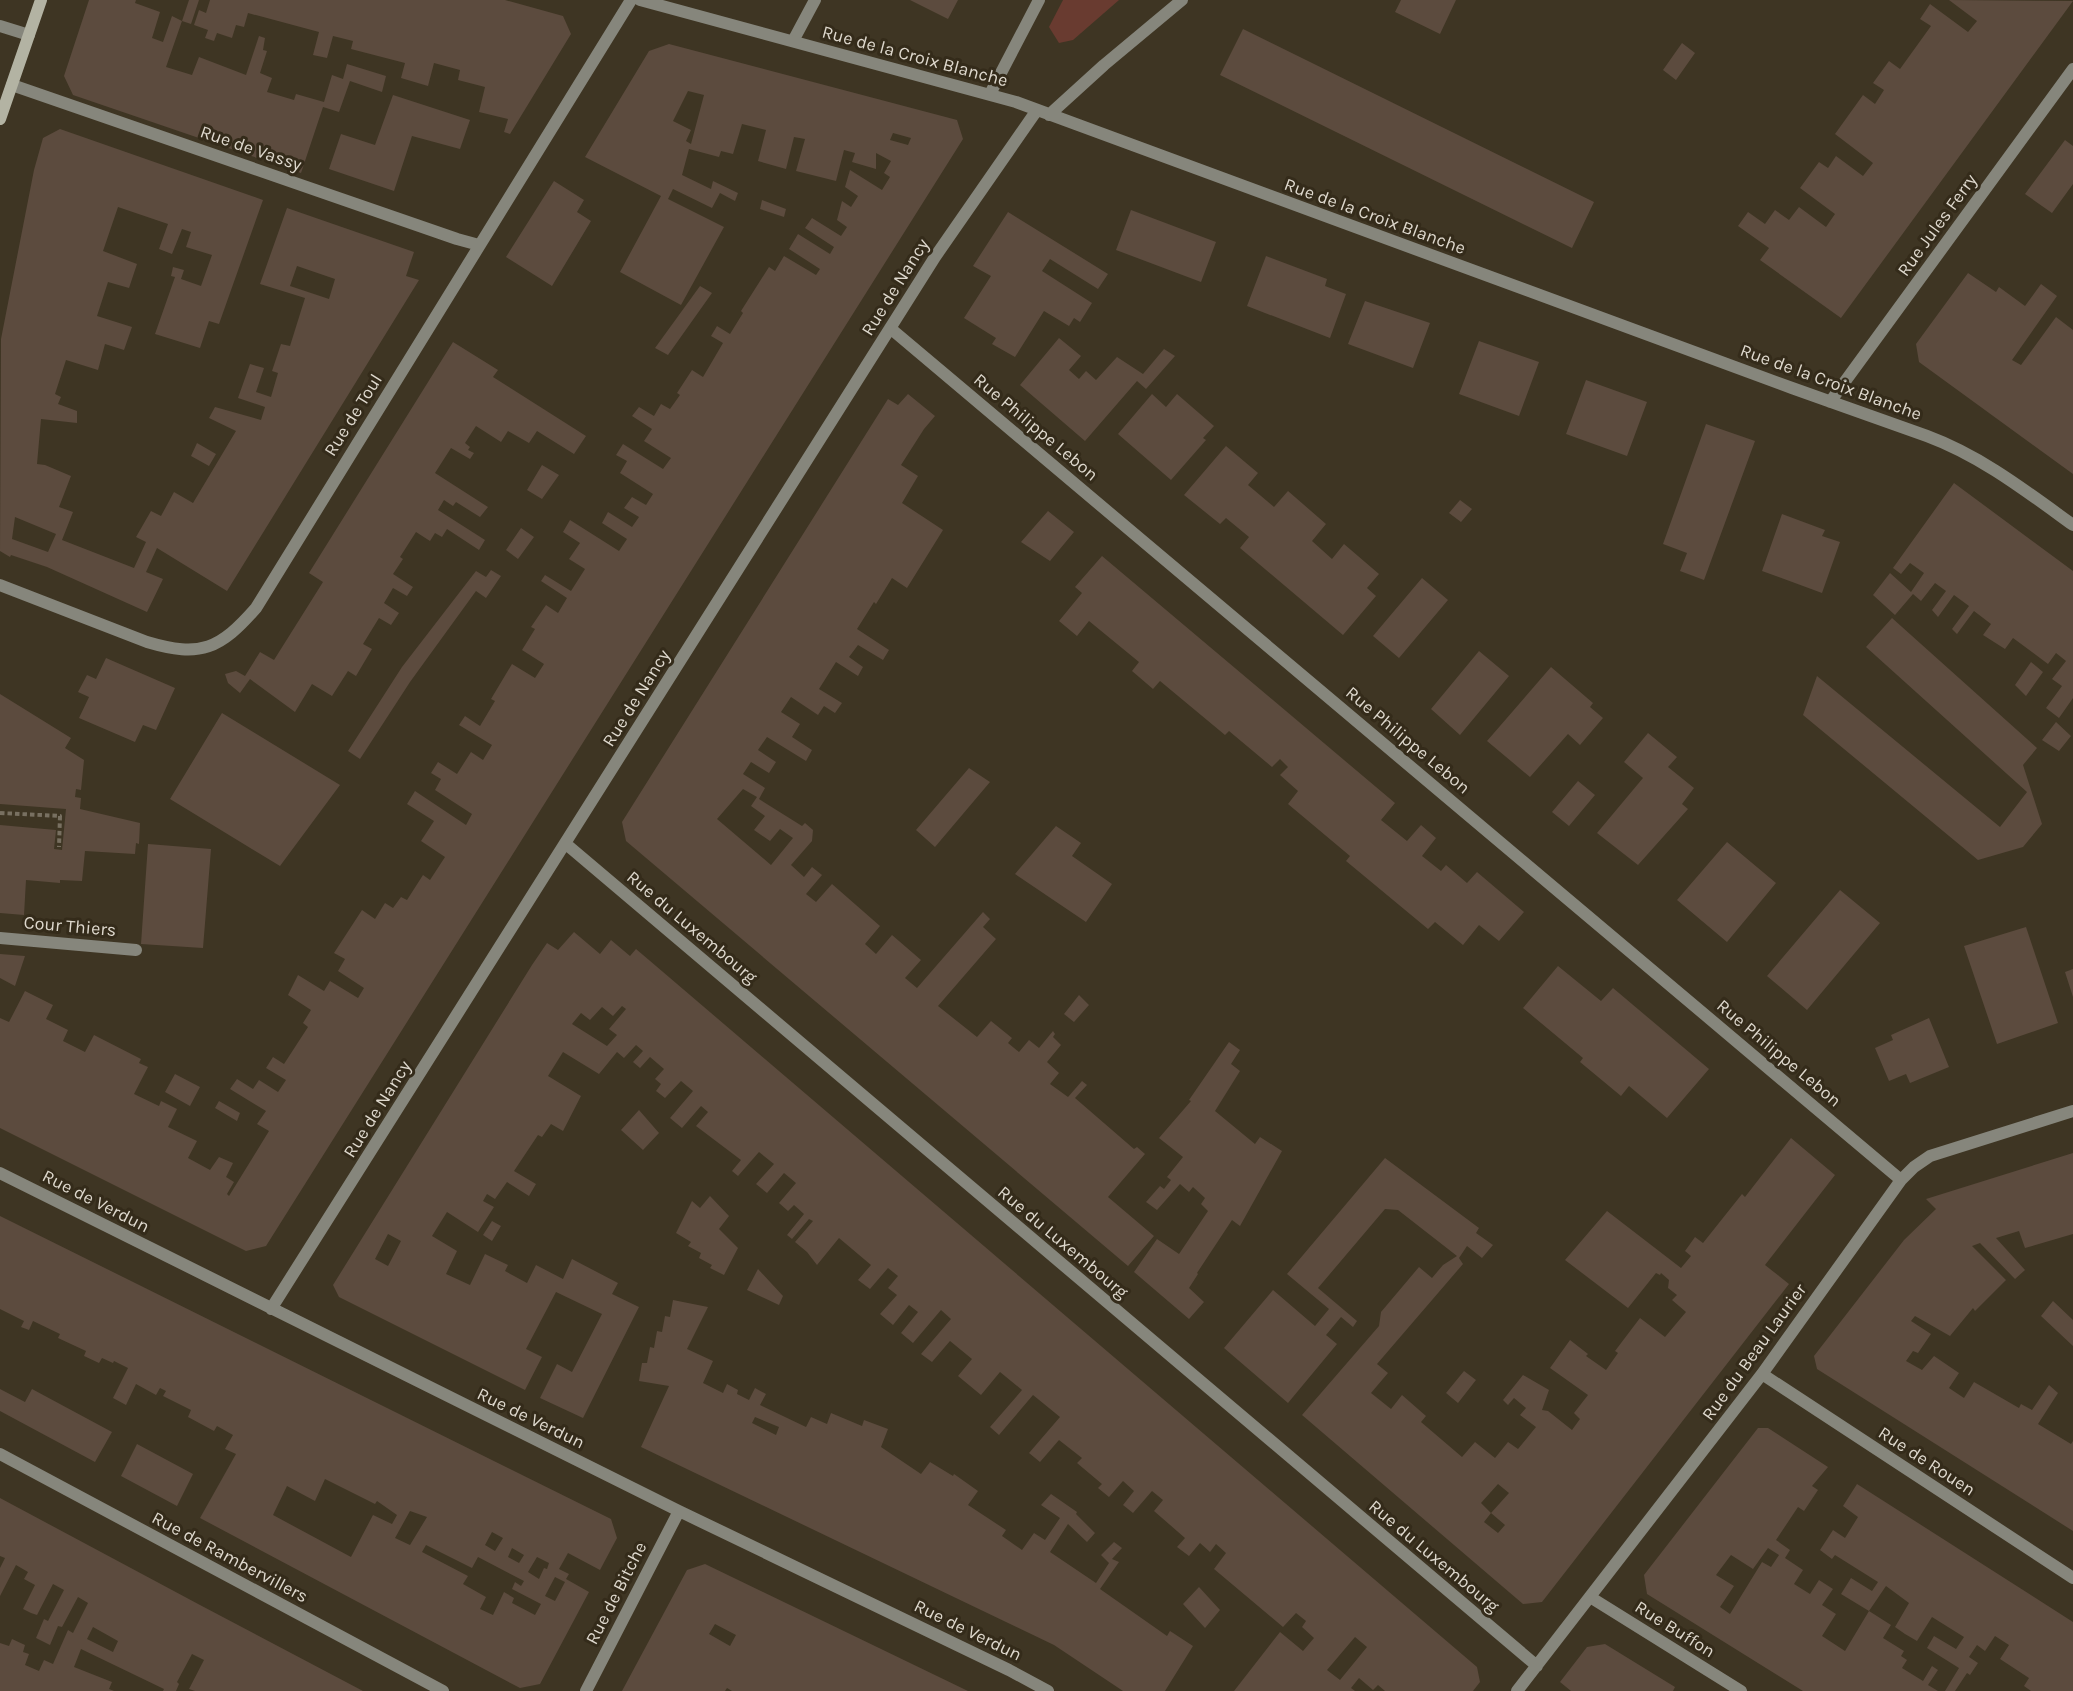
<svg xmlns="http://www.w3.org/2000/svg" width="2073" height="1691" font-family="Karla,sans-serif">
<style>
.green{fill:#693b30}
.building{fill:#5c4b3e;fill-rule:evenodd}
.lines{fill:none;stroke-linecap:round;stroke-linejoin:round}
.path{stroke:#787061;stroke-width:4;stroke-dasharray:4.5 3;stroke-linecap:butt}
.lane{stroke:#86867c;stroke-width:12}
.street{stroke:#86867c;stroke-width:12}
.secondary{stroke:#b3b3a3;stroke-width:12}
.labels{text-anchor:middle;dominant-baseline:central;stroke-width:6;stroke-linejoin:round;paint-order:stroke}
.street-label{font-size:18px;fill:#ded8cd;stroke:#342b1a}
</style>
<rect width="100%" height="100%" fill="#3e3523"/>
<path class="green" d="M1063 0H1119L1073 40 1059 43 1049 27Z"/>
<path class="building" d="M89 0H136L135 3 160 12 152 38 163 42 172 16 182 21 166 67 192 75 199 57 246 75 259 36 265 38 263 50 267 51 260 73 272 78 267 92 294 100 296 94 324 102 332 75 343 79 347 64 386 76 382 92 350 81 339 112 323 107 301 173 73 95 64 76Z
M189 0H199L191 24 182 21Z
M210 0H505L563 16 571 34 510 134 504 132 508 119 479 112 485 87 458 80 460 70 434 63 428 86 401 78 405 63 351 49 353 41 333 36 327 58 313 55 319 32 248 13 244 27 236 25 232 38 217 33 214 41 205 38 208 30 194 25 199 10 206 13Z
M910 0H958L948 19Z
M1401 0H1456L1440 34 1395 12Z
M1949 0 2073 1 1841 318 1760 260 1769 248 1738 226 1748 212 1765 224 1775 210 1789 220 1799 207 1826 227 1835 214 1800 188 1819 162 1828 168 1836 156 1863 176 1873 163 1835 134 1863 95 1875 104 1884 90 1873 83 1889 61 1900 69 1913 51 1931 26 1920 19 1930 4 1968 32 1977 21Z
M1243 29 1594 202 1572 248 1220 75Z
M1682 43 1695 53 1676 80 1663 70Z
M669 44 957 120 963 139 266 1246 246 1251 0 1128V1018L9 1022 25 991 53 1005 46 1019 68 1030 63 1041 85 1052 94 1035 141 1059 139 1063 148 1067 134 1094 159 1106 161 1101 177 1109 168 1127 197 1141 188 1158 210 1170 219 1157 233 1163 226 1177 234 1182 227 1194 229 1196 269 1131 257 1124 266 1111 230 1089 237 1079 253 1089 259 1080 278 1092 286 1080 266 1068 273 1057 284 1064 308 1027 303 1023 311 1010 288 995 298 975 324 991 330 981 358 998 364 988 338 971 345 959 334 953 362 910 375 919 385 903 393 908 401 897 407 900 423 875 430 880 445 857 421 841 434 821 407 804 415 791 466 825 472 814 435 790 441 779 431 773 438 762 457 774 471 752 483 760 492 745 459 725 465 716 480 726 495 701 491 699 512 664 535 678 544 664 522 650 535 629 531 627 546 605 558 613 567 598 541 581 545 575 571 591 585 569 569 559 580 543 563 532 570 520 619 551 627 539 602 523 608 512 632 527 639 517 624 508 632 497 646 505 653 494 620 473 627 461 616 455 623 444 663 469 671 458 644 441 652 429 632 416 639 407 654 416 661 404 670 409 680 395 677 393 692 370 703 377 723 343 711 336 717 326 730 334 743 313 741 311 769 267 775 271 784 256 816 275 820 269 789 249 798 234 830 254 834 247 805 228 812 218 841 236 847 227 837 220 842 201 851 207 858 196 845 187 850 170 882 190 890 177 884 173 891 161 876 153V169L852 162 855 153 844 150 836 181 796 171 805 139 794 137 786 169 758 161 766 130 742 124 733 154 721 151 719 157 689 149 682 175 711 189 713 181 738 193 735 201 720 193 712 208 673 189 668 199 724 227 681 305 620 272 661 196 585 157 649 51ZM688 91 704 95 691 144 686 141 691 130 673 121ZM893 133 911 138 908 145 890 140Z
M393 95 470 120 460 149 412 136 394 191 329 169 341 134 375 145Z
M60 129 263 200 219 324 209 321 200 348 155 334 175 277 171 276 173 267 184 270 181 279 201 286 212 255 186 247 191 232 182 229 172 254 159 249 168 224 118 207 103 251 137 264 129 288 108 282 97 316 132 327 124 350 105 344 98 370 66 360 55 394 61 397 58 404 77 411V423L41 419 37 464 45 465 71 476 59 507 73 512 62 540 134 568 146 542 136 537 151 511 161 516 174 492 193 503 236 431 209 418 215 407 261 420 265 407 238 398 250 364 264 368 256 392 271 397 278 373 272 371 281 344 290 346 305 298 260 284 287 208 414 252 406 276 419 280 227 591 157 548 146 572 163 579 147 612 47 567 11 555 10 557 0 551 1 339 34 170 43 138ZM297 266 335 279 329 299 290 286ZM15 517 56 534 48 552 12 539Z
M2065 140 2073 146V184L2052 213 2025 194Z
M554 181 584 200 577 212 591 221 552 286 506 257Z
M762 200 786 209 784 217 760 209Z
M1131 210 1216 242 1201 282 1116 250Z
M1008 212 1108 274 1098 289 1050 259 1042 271 1092 303 1080 322 1074 318 1069 326 1044 311 1015 357 992 344 996 338 964 318 991 276 973 266Z
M1266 256 1327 279 1325 286 1346 294 1330 338 1247 306Z
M1968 273 1996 292 1999 287 2025 306 2041 284 2057 296 2012 360 2021 365 2056 317 2073 330V474L1919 362 1916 344Z
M700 286 712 293 668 355 655 348Z
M1365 301 1430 323 1413 368 1348 344Z
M1059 338 1081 356 1069 370 1079 379 1086 371 1096 380 1117 357 1143 374 1164 349 1175 356 1146 389 1137 381 1085 441 1020 385Z
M1479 341 1539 362 1519 416 1459 394Z
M453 342 498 370 493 377 586 436 574 454 537 431 529 443 508 431 501 442 476 426 465 443 470 447 468 450 474 453 470 459 451 448 435 473 488 507 480 517 456 502 453 506 444 500 438 510 485 540 479 550 447 529 442 537 435 533 430 541 416 532 400 557 403 559 393 574 413 587 407 596 393 588 384 603 399 613 391 625 379 618 363 644 372 649 356 676 348 671 332 696 312 684 295 712 250 679 240 693 228 683 225 674 236 671 245 676 260 652 274 660 323 582 309 573Z
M1586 380 1647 402 1627 456 1566 434Z
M908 394 935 416 924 429 901 465 918 476 902 503 943 530 907 588 892 578 876 604 874 602 857 629 889 650 883 660 858 645 849 657 863 667 858 676 836 662 819 689 842 703 835 713 824 706 818 715 791 697 781 712 800 724 792 737 812 750 806 761 767 737 758 750 776 762 769 773 751 762 743 774 765 788 759 799 802 826 805 823 813 830 812 841 791 865 804 877 812 867 822 875 806 894 816 902 832 884 880 926 865 944 876 954 892 935 921 960 905 978 917 988 983 912 990 919 983 927 996 939 938 1006 977 1037 991 1021 1012 1038 1008 1043 1019 1052 1029 1040 1039 1048 1053 1031 1055 1034 1053 1037 1061 1045 1047 1062 1059 1073 1050 1084 1068 1097 1082 1081 1087 1085 1075 1098 1134 1149 1137 1147 1145 1154 1108 1197 1154 1236 1128 1266 626 841 622 822 888 399 898 405ZM743 789 757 797 751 806 765 816 754 830 770 841 780 829 793 838 771 865 717 819Z
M1152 394 1166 407 1177 394 1214 426 1203 438 1206 440 1171 480 1118 434Z
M1706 424 1755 441 1704 580 1680 571 1687 553 1663 544Z
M197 443 216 454 209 466 191 456Z
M1226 446 1258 473 1248 485 1274 507 1288 491 1326 524 1312 541 1332 559 1344 544 1379 574 1367 588 1376 596 1343 635 1240 548 1249 537 1226 518 1220 524 1184 495Z
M542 465 559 475 542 499 527 490Z
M1954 483 2073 571V698L2059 718 2046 708 2062 686 2052 679 2066 661 2056 653 2048 664 2013 638 2005 649 1983 635 1991 624 1974 611 1957 634 1952 629 1969 606 1954 595 1938 617 1932 610 1946 591 1935 583 1921 601 1913 594 1895 615 1873 595 1890 573 1911 592 1924 573 1910 563 1901 574 1893 568Z
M1460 500 1472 509 1461 522 1449 513Z
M1048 511 1074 532 1050 561 1021 542Z
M1782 514 1825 530 1822 536 1840 542 1822 593 1762 571Z
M521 528 534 537 518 559 506 550Z
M1102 556 1395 803 1381 820 1407 841 1421 825 1436 838 1422 856 1441 871 1446 865 1467 883 1477 872 1524 912 1499 941 1479 925 1463 945 1435 922 1428 929 1346 861 1350 856 1288 804 1298 791 1280 775 1288 767 1280 759 1272 767 1229 731 1225 735 1160 681 1153 689 1132 671 1139 662 1089 621 1077 636 1059 621 1082 593 1075 587Z
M491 570 501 576 486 598 476 591 410 682 360 759 348 751 402 667 476 571 486 577Z
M1422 578 1448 600 1399 658 1373 636Z
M1892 618 2037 748 2023 765 2042 824 2023 847 1978 860 1803 715 1817 676 2000 827 2027 792 1866 647Z
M1479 651 1509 676 1460 735 1431 709Z
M106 658 175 688 156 730 143 725 135 742 79 718 89 697 78 692 87 675 96 679Z
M2031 662 2043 672 2026 696 2015 685Z
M1551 667 1593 703 1590 707 1603 718 1580 745 1568 734 1530 777 1487 741Z
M0 694 71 738 65 748 84 760 81 790 76 789 75 797 81 798 80 809 140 823 139 844 136 843 135 854 85 851 82 881 60 880V883L26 880 24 915 0 913V825L56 830 54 849 62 850 66 809 0 804Z
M222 713 340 785 280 866 170 799Z
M2056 722 2071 736 2059 751 2042 740Z
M1648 733 1677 757 1668 767 1694 788 1682 804 1688 809 1638 865 1597 833 1643 778 1624 762Z
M969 768 990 782 935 847 916 830Z
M1578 781 1595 795 1569 826 1552 812Z
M1056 826 1081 843 1072 856 1112 884 1086 922 1015 874Z
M1727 842 1776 883 1727 942 1677 900Z
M148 844 211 849 203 948 141 944Z
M1840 890 1880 923 1807 1010 1767 976Z
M2026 927 2058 1023 1997 1044 1964 946Z
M574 932 600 954 611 940 630 956 636 949 656 966 1477 1667 1480 1682 1473 1691H1385L1378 1685 1373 1690 1359 1678 1351 1688 1355 1691H1234L1280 1632 1303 1651 1314 1638 1302 1627 1306 1621 1296 1613 1283 1627 1214 1569 1226 1553 1216 1544 1210 1552 1200 1543 1189 1556 1177 1547 1185 1538 1154 1511 1163 1500 1152 1491 1133 1513 1123 1505 1134 1491 1123 1481 1109 1497 1098 1488 1102 1484 1077 1463 1082 1458 1059 1440 1040 1462 1029 1453 1060 1417 1033 1395 999 1435 990 1427 1022 1390 1000 1372 981 1395 958 1376 972 1359 950 1341 932 1362 921 1354 951 1319 941 1310 913 1343 901 1333 918 1312 909 1305 893 1325 880 1314 897 1295 888 1288 898 1276 888 1268 870 1289 858 1280 871 1265 839 1238 817 1265 807 1252 795 1242 813 1221 809 1219 792 1239 787 1235 804 1214 794 1205 788 1211 779 1203 796 1183 784 1173 767 1193 756 1184 774 1164 759 1152 738 1176 732 1171 741 1160 696 1126 708 1112 701 1106 682 1128 670 1118 693 1091 681 1081 665 1098 656 1091 661 1084 655 1079 664 1069 650 1057 640 1068 633 1062 643 1051 636 1045 624 1058 617 1052 599 1074 563 1052 548 1076 581 1096 563 1131 551 1124 542 1137 538 1135 514 1171 536 1184 529 1196 507 1182 495 1199 487 1194 483 1201 494 1207 478 1232 447 1212 432 1236 457 1251 446 1274 470 1285 485 1254 508 1265 505 1271 527 1283 536 1265 563 1279 572 1259 618 1283 612 1294 639 1307 583 1418 540 1398 557 1364 572 1372 602 1314 556 1292 526 1349 542 1357 525 1390 339 1297 333 1285 532 965 547 943 558 950ZM622 1006 626 1009 609 1029 617 1035 607 1046 572 1024 581 1013 590 1020 602 1007 613 1016ZM388 1234 401 1241 388 1266 375 1259ZM1355 1637 1367 1647 1340 1680 1327 1670Z
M0 954 25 956 15 986 0 978Z
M1558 966 1601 1001 1613 988 1709 1069 1667 1118 1629 1086 1621 1096 1580 1062 1583 1058 1523 1008Z
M2073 969V997L2065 972Z
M1079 995 1089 1005 1074 1022 1064 1014Z
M1929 1018 1949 1067 1910 1083 1906 1074 1889 1081 1875 1048 1893 1040 1891 1035Z
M1229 1042 1240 1050 1231 1064 1240 1071 1215 1111 1255 1144 1260 1137 1282 1151 1240 1226 1232 1220 1197 1273 1198 1274 1189 1288 1204 1302 1189 1319 1134 1272 1157 1239 1179 1254 1208 1211 1201 1204 1205 1198 1193 1187 1189 1192 1180 1184 1157 1210 1146 1202 1160 1186 1164 1189 1167 1185 1171 1180 1167 1177 1183 1157 1159 1138 1191 1101 1189 1100Z
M175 1074 200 1087 190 1106 165 1092Z
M219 1101 240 1113 237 1121 215 1108Z
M639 1110 659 1133 643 1150 621 1130Z
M1791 1138 1835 1175 1765 1265 1789 1284 1542 1602 1523 1604 1302 1415 1379 1326 1381 1312 1419 1267 1432 1278 1443 1265 1457 1256 1398 1210 1385 1209 1318 1288 1357 1321 1353 1327 1341 1317 1326 1335 1337 1344 1288 1403 1224 1348 1273 1290 1315 1326 1329 1309 1287 1274 1385 1158 1479 1228 1476 1233 1493 1245 1482 1258 1467 1246 1459 1258 1463 1264 1377 1364 1388 1373 1371 1393 1391 1409 1402 1395 1426 1416 1421 1422 1462 1457 1475 1442 1495 1458 1508 1442 1518 1449 1536 1427 1520 1415 1526 1408 1514 1398 1508 1405 1503 1400 1523 1375 1549 1390 1542 1410 1548 1411 1572 1430 1580 1419 1574 1413 1588 1395 1550 1368 1570 1340 1588 1354 1586 1356 1606 1370 1618 1353 1615 1351 1640 1318 1665 1337 1686 1312 1672 1300 1677 1295 1668 1288 1669 1280 1661 1273 1660 1275 1656 1273 1628 1308 1565 1260 1607 1211 1681 1268 1691 1256 1685 1251 1695 1237 1703 1243 1742 1194 1745 1197ZM1498 1484 1509 1493 1491 1513 1505 1525 1498 1533 1484 1522 1491 1513 1481 1503Z
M2073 1153V1234L2025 1248 2019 1231 1996 1238 2025 1270 2015 1279 1980 1243 1972 1246 2006 1280 1975 1311 1973 1308 1950 1336 1915 1316 1911 1321 1931 1334 1918 1353 1913 1351 1906 1361 1922 1370 1934 1356 1959 1373 1949 1388 1964 1398 1974 1382 2019 1408 2021 1404 2032 1410 2049 1385 2058 1393 2038 1424 2071 1444 2073 1441V1531L1817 1369 1814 1356 1904 1240 1936 1209 1926 1199Z
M710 1196 729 1216 719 1229 738 1248 724 1275 710 1268 712 1265 699 1258 701 1253 688 1246 691 1242 676 1233 692 1201 700 1208Z
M0 1216 611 1519 617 1538 600 1570 568 1553 559 1569 569 1574 566 1579 589 1592 540 1684 520 1688 200 1518 236 1454 225 1449 233 1435 217 1426 214 1431 188 1417 191 1410 163 1396 166 1391 160 1388 156 1395 136 1384 126 1405 113 1398 128 1368 114 1361 113 1363 102 1358 99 1363 84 1356 86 1351 58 1338 60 1334 33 1321 29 1330 21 1327 24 1321 0 1309ZM325 1479 375 1504 377 1501 397 1515 392 1524 373 1515 351 1557 273 1515 287 1486 315 1501ZM410 1511 427 1517 410 1545 395 1538ZM492 1532 503 1538 495 1551 485 1545ZM426 1545 472 1568 478 1557 524 1581 521 1586 515 1582 512 1589 541 1604 535 1615 512 1603 514 1598 504 1592 493 1615 480 1609 486 1597 463 1584 468 1576 422 1552ZM512 1548 524 1555 519 1563 508 1557ZM537 1557 549 1563 547 1569 544 1568 539 1579 528 1572ZM555 1577 565 1582 555 1601 545 1596Z
M492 1221 501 1226 492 1241 483 1235Z
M758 1269 783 1296 779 1305 747 1290Z
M673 1300 708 1307 687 1349 713 1361 703 1383 723 1393 727 1384 738 1390 737 1394 749 1400 755 1388 766 1394 760 1405 806 1427 811 1417 827 1424 831 1413 862 1426 864 1420 888 1429 881 1447 921 1474 930 1462 953 1476 954 1474 978 1491 968 1505 1006 1530 1002 1536 1022 1550 1034 1533 1045 1540 1060 1518 1041 1505 1051 1494 1077 1512 1076 1514 1095 1533 1087 1542 1068 1524 1050 1552 1096 1583 1109 1563 1101 1555 1114 1542 1122 1548 1112 1559 1119 1562 1100 1589 1167 1636 1170 1631 1193 1646 1165 1691H1123L1054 1645 641 1447 669 1386 639 1381 642 1363H647L650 1347 654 1348 657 1331 662 1332 665 1316 670 1317ZM755 1417 779 1427 776 1435 752 1423Z
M2053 1301 2073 1320V1346L2041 1316Z
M1464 1371 1476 1380 1458 1403 1446 1393Z
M0 1389 25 1402 32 1389 112 1432 95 1462 0 1411Z
M1758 1428H1768L1828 1467 1812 1486 1818 1490 1804 1511 1798 1507 1776 1540 1790 1550 1785 1558 1803 1570 1794 1584 1810 1594 1819 1580 1833 1589 1822 1605 1836 1614 1822 1636 1845 1651 1869 1611 1891 1625 1883 1638 1904 1651 1901 1656 1907 1660 1902 1668 1923 1681 1932 1666 1938 1670 1928 1685 1938 1691H1803L1647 1594 1644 1575ZM1768 1548 1779 1555 1771 1567 1762 1562 1730 1614 1720 1607 1734 1586 1716 1575 1731 1555 1753 1569Z
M137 1444 193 1474 177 1506 121 1476Z
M1857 1484 2073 1622V1691H2031L2024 1686 2029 1678 2000 1659 2009 1645 1995 1636 1985 1651 1977 1645 1969 1657 1978 1663 1970 1675 1967 1673 1955 1691H1945L1959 1668 1927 1648 1934 1636 1956 1649 1964 1637 1932 1617 1917 1641 1905 1634 1895 1627 1909 1603 1886 1586 1869 1611 1841 1594 1851 1578 1872 1591 1878 1582 1835 1555 1832 1559 1820 1550 1833 1530 1845 1538 1858 1517 1843 1506Z
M0 1498 200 1605 363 1691H195L189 1689 204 1660 192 1654 177 1682 179 1684 176 1691H163L164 1689 81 1649 74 1667 112 1682 109 1689 114 1691H0V1643L9 1646 12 1639 25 1645 23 1652 29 1654 25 1665 39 1671 44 1660 53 1664 68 1630 73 1633 88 1603 78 1597 62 1627 58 1626 50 1645 36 1638 44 1619 48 1621 64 1590 53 1584 37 1615 31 1613 23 1609 35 1585 24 1579 28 1572 16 1565 0 1596V1568L5 1558 0 1556ZM93 1627 118 1641 113 1652 87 1639Z
M705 1564 790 1605 968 1691H732L727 1688 725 1691H622L687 1570ZM715 1624 736 1635 730 1646 709 1634Z
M1199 1587 1220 1610 1205 1628 1183 1604Z
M1605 1644 1675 1687 1673 1691H1571L1560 1682 1587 1647Z"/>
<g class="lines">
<path class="path" d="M0 813 60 816 59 847"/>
<path class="lane" d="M0 26 29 35
M793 41 815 0
M990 94 1039 0
M0 938 136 950"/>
<path class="street" d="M640 0 1016 102 1792 388 1927 436C1981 456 2026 491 2073 525
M12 85 457 239 479 245
M1049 115 1104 65 1182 0
M890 328 1901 1180
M1830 402 2073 69
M0 585 147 642C201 658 220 649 256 608L631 0
M566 844 1537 1666
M0 1173 679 1511 1009 1670 1048 1691
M271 1309 935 257 1037 110
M1762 1374 2073 1578
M0 1454 443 1691
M1590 1597 1741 1691
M586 1691 679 1511
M1517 1691 1762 1374 1901 1180 1914 1167 1930 1156 2073 1111"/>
<path class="secondary" d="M0 119 41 0"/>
</g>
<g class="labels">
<g class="street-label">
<text transform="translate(915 56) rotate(15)">Rue de la Croix Blanche</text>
<text transform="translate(251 148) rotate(19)">Rue de Vassy</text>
<text transform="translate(1375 216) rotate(20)">Rue de la Croix Blanche</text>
<text transform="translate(1937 225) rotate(-54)">Rue Jules Ferry</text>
<text transform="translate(895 287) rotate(-58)">Rue de Nancy</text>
<text transform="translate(1831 382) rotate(20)">Rue de la Croix Blanche</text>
<text transform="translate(353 415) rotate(-58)">Rue de Toul</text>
<text transform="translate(1036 427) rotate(40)">Rue Philippe Lebon</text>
<text transform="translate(636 698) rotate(-58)">Rue de Nancy</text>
<text transform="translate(1408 740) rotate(40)">Rue Philippe Lebon</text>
<text transform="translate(70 926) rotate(5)">Cour Thiers</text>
<text transform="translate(692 927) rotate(40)">Rue du Luxembourg</text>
<text transform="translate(1779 1053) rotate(40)">Rue Philippe Lebon</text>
<text transform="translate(377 1109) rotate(-58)">Rue de Nancy</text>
<text transform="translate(96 1201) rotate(27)">Rue de Verdun</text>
<text transform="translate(1063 1242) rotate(40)">Rue du Luxembourg</text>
<text transform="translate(1754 1352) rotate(-54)">Rue du Beau Laurier</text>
<text transform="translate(531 1418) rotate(26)">Rue de Verdun</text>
<text transform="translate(1927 1461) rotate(33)">Rue de Rouen</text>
<text transform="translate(1434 1556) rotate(40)">Rue du Luxembourg</text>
<text transform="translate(230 1557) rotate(28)">Rue de Rambervillers</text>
<text transform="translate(616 1593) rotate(-63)">Rue de Bitche</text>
<text transform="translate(1675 1629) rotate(32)">Rue Buffon</text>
<text transform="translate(968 1630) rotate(26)">Rue de Verdun</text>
</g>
</g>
</svg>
